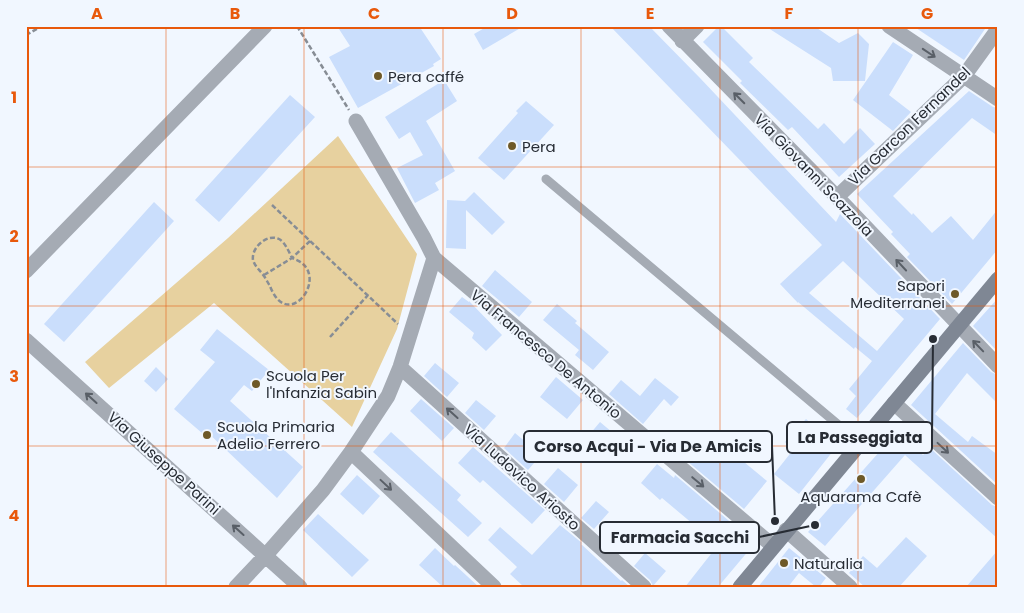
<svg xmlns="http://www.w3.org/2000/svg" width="1024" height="613" font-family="Poppins,sans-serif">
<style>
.green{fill:#e7d19f}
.building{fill:#cadefc;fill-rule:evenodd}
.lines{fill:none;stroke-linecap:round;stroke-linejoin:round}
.path{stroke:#878d95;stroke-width:2.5;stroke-dasharray:5 2.5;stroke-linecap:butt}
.lane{stroke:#a5abb4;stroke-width:9}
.street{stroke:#a5abb4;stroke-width:15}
.secondary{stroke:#7f8794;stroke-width:15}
.oneway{stroke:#595f67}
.grid{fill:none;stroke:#e8590c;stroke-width:1;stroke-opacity:0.55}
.poi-dot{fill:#6e5928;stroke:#f1f7ff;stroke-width:2}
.labels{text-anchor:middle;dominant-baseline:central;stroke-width:4;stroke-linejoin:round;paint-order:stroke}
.poi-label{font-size:15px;fill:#272c34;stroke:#f1f7ff;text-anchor:start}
.street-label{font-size:15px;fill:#272c34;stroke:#f1f7ff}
.leader{fill:none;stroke:#272c34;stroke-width:2}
.callout-dot{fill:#272c34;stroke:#f1f7ff;stroke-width:2}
.callout{fill:#f1f7ff;stroke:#272c34;stroke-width:2}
.callout-label{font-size:16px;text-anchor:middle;font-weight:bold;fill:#272c34}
.neatline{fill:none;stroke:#e8590c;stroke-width:2}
.grid-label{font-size:16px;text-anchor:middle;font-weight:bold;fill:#e8590c}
</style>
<rect width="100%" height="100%" fill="#f1f7ff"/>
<path class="green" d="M338 136 417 254 397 329 352 427 214 303 109 388 85 362 228 238Z"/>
<path class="building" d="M337 26H419L441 59 433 64 434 66 358 108 329 57 350 46Z
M488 26H524L483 50 474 34Z
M610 26H649L700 78 836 222 840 214 940 319 857 418 846 409 856 396 849 389 872 361 855 347 854 349 798 302V303L780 284 822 245ZM843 261 904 319 877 351 809 293Z
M719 26H721L753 58 749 62 818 129 824 123 844 144 860 128 875 144 839 177 792 127 788 130 740 83 742 81 703 42Z
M765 26H814L839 43 858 33 869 44 865 81H833L831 68Z
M913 26H987L964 60Z
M893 42 913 55 889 95 911 112 893 131 853 100Z
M444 80 457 101 426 121 455 171 435 183 439 190 415 203 397 168 423 155 410 132 399 139 385 117Z
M969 91 993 107 998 108V136L972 118 893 196 912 215 913 213 932 233 951 216 973 240 998 209V249L952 304 907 257 910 254 891 234 893 232 857 194Z
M290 95 315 117 219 222 195 200Z
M526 101 554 125 504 180 478 158 518 113 516 111Z
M474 192 505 222 492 235 466 210V249L446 248 447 200 465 201Z
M154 202 174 221 64 342 44 324Z
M495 270 532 302 519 317 482 286Z
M462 297 469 302V301L502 335 486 351 472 338 474 333 449 312Z
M998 298V352L973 326Z
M557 304 577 321 575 323 609 352 593 370 575 355 579 350 543 320Z
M217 329 269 370 252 391 244 385 230 401 303 467 277 498 205 430 202 433 174 409 215 362 200 350Z
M963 343 991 372 998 375V404L967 373 935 414 968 442 972 436 998 455V485L911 405Z
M435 363 459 383 447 397 424 376Z
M156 367 168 379 156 392 144 381Z
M556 377 583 400 567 419 540 397Z
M655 378 679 397 671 406 664 399 643 424 609 394 621 380 640 396Z
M421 399 454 428 442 441 410 411Z
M476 400 496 416 484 430 465 413Z
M806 419 837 446 799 494 774 474 793 450 785 442Z
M600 422 625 443 609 462 584 441Z
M391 432 461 495 457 500 482 523 468 537 373 452Z
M897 432 923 455 930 448 992 505 998 507V539L905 455 825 546 808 532Z
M515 433 541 455 528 470 504 448Z
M710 434 767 481 744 509 687 461Z
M473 447 545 510 532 524 483 480 480 483 458 463Z
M657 464 674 478 675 475 755 543 718 587H685L718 545 662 498 660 500 641 483Z
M558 468 578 485 564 502 544 484Z
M357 475 380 496 363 515 340 494Z
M596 501 609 512 594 529 581 518Z
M318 514 369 560 352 577 303 530Z
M560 525 582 543 581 544 621 581 622 580 630 587H524L510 574 517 567 488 540 500 527 532 555Z
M906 537 927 556 899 587H865L849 573 863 556 877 568Z
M435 548 454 566 455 565 479 587H443L419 565Z
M789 548 826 578 819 587H816L799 573 788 587H758Z
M998 550V587H966Z
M645 553 666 571 653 586 650 580 634 566Z"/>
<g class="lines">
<path class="path" d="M297 26 349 110
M26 35 42 26
M272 205 398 324
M264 275 292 258C296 260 300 261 303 264 323 282 293 322 275 296 273 293 271 289 270 286 268 283 266 279 264 276 260 270 255 267 253 260 251 248 267 233 279 239 285 242 289 252 292 258L310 241
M330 337 368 295"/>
<path class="lane" d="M546 179 860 443"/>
<path class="street" d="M669 26 837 197 998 366
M889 26 998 99
M682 41 697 26
M837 197 964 76 998 29
M434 258 773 546
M26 271 265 26
M26 340 300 587
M400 367 644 587
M894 403 998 498
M351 452 494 587
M786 530 850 587
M236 587 266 555 323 490 351 452 388 396 400 367 434 258 424 238 356 121"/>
<path class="secondary" d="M740 587 998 279"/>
</g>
<defs><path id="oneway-shaft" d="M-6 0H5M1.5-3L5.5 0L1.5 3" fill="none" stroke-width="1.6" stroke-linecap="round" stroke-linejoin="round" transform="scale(1.25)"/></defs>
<g class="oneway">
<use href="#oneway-shaft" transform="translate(929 53) rotate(34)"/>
<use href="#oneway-shaft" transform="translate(739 98) rotate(-135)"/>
<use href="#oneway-shaft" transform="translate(901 265) rotate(-133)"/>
<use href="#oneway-shaft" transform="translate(978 346) rotate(-134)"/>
<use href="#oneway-shaft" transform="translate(91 398) rotate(-138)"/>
<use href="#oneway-shaft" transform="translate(452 413) rotate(-138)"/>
<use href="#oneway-shaft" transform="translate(943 448) rotate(43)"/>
<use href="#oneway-shaft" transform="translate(698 482) rotate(40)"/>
<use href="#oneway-shaft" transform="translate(386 485) rotate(43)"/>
<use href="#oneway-shaft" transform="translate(238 530) rotate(-138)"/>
</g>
<path class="grid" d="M166 26V587M304 26V587M443 26V587M581 26V587M720 26V587M858 26V587M26 167H998M26 306H998M26 446H998"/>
<g class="poi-dot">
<circle cx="378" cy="76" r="5"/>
<circle cx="512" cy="146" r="5"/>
<circle cx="955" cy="294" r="5"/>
<circle cx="256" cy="384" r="5"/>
<circle cx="207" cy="435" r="5"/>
<circle cx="861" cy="479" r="5"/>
<circle cx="784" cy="563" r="5"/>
</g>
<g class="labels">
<g class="poi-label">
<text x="388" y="76">Pera caffé</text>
<text x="522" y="146">Pera</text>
<text x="945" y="285" text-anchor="end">Sapori<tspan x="945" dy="17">Mediterranei</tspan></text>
<text x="266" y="375">Scuola Per<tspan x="266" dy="17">l'Infanzia Sabin</tspan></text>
<text x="217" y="426">Scuola Primaria<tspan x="217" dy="17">Adelio Ferrero</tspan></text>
<text x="861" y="496" text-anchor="middle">Aquarama Cafè</text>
<text x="794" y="563">Naturalia</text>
</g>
<g class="street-label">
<text transform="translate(909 126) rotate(-44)">Via Garcon Fernandel</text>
<text transform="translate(814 175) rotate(46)">Via Giovanni Scazzola</text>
<text transform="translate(546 354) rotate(40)">Via Francesco De Antonio</text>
<text transform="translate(164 463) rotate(42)">Via Giuseppe Parini</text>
<text transform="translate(522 477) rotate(42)">Via Ludovico Ariosto</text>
</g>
</g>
<path class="leader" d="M933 339L932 438M775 521L772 446M815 525L759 537"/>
<g class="callout-dot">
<circle cx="933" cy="339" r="5"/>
<circle cx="775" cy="521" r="5"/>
<circle cx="815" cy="525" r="5"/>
</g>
<g class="callout">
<rect x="787" y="422" width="145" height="31" rx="5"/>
<rect x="524" y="431" width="248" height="31" rx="5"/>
<rect x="600" y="522" width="159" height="31" rx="5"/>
</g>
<g class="callout-label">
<text x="860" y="443">La Passeggiata</text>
<text x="648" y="452">Corso Acqui - Via De Amicis</text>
<text x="680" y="543">Farmacia Sacchi</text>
</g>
<rect width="1024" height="613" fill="none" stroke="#f1f7ff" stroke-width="55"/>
<rect x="28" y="28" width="968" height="558" class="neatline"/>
<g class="grid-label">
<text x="97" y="19">A</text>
<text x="235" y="19">B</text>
<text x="374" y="19">C</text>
<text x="512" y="19">D</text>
<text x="650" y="19">E</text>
<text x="789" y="19">F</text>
<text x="927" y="19">G</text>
<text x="14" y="103">1</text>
<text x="14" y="242">2</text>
<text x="14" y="382">3</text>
<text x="14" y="521">4</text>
</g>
</svg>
